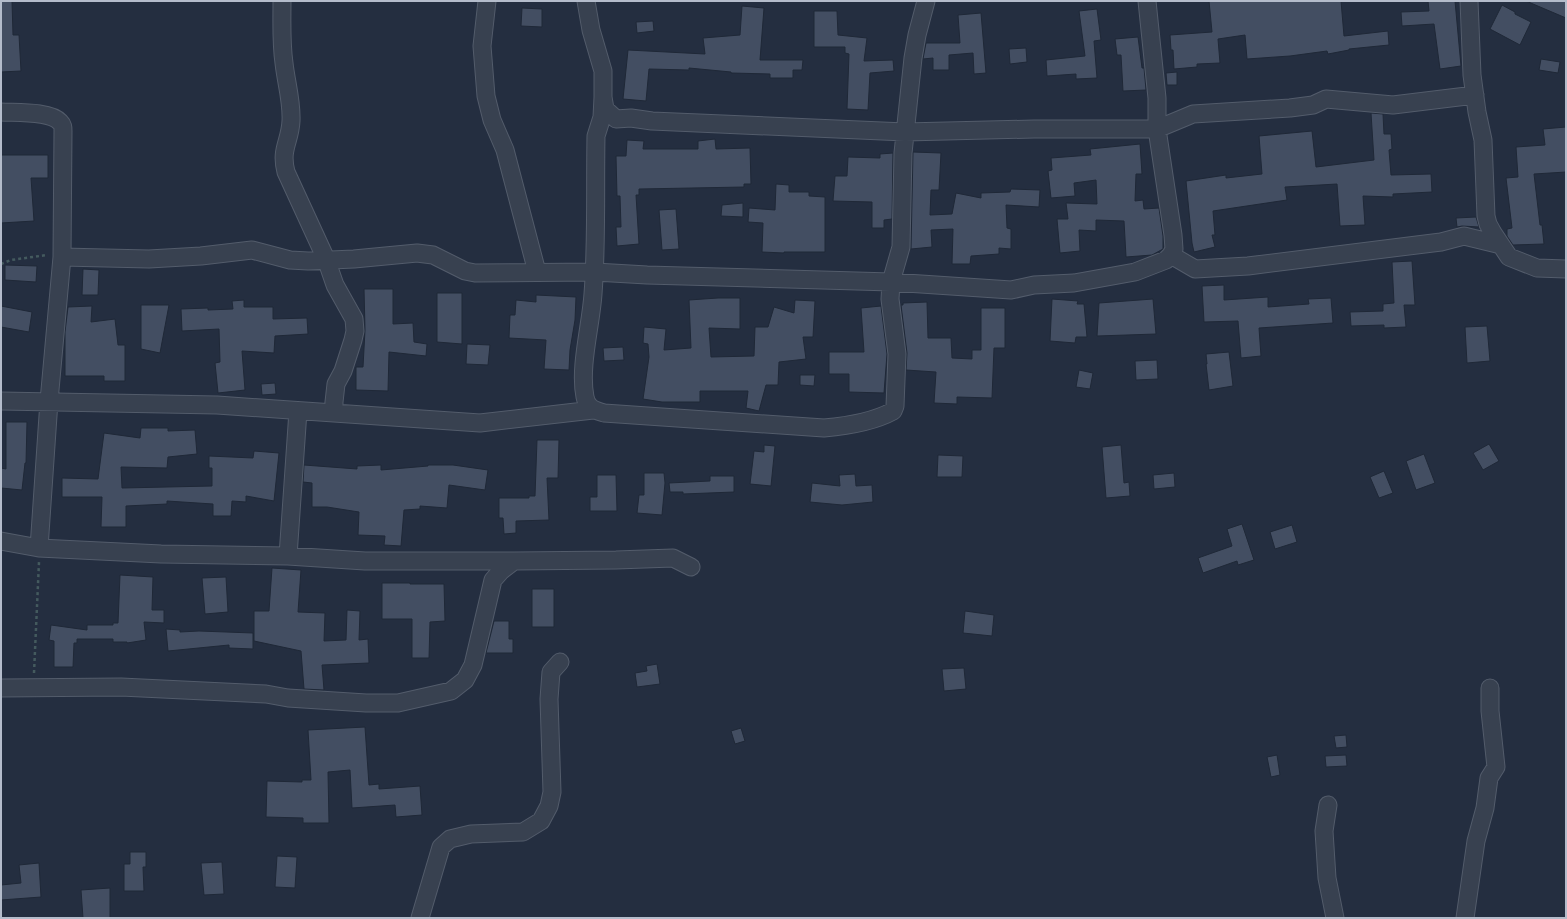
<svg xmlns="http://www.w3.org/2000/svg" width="1567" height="919" font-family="'Sofia Sans Condensed',sans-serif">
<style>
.building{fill:#434e62;stroke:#1f2837}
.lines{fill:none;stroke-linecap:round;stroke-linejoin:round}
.minor-casing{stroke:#535c6b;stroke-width:19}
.path{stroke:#445a5e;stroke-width:2.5;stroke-dasharray:3 3;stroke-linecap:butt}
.minor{stroke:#384150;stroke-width:17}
</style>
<rect width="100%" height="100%" fill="#242e40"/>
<path class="building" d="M1 1H12L13 35H19L21 71 1 72Z
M1209 1H1341L1344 36 1388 31 1389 45 1349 49V50L1328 54 1327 51 1290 56 1247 59 1245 35 1218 39 1220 63 1197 64V67L1174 69 1173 50H1171L1170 35 1212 32Z
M1428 1H1455L1461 66 1440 69 1434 24 1402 26 1401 12 1429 11Z
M1526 1H1566V18Z
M1502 5 1515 12V14L1531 22 1520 45 1490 29Z
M742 6 764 8 760 60H803L802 70H793V78H770V74L731 73V72L689 68V70L649 69 646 101 623 99 628 50 705 54 703 38 740 35Z
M522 8 542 9V27L521 26Z
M1097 9 1101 40 1094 41 1097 78 1076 79V74L1047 76 1046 60 1085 56 1079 11Z
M814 11H837L838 35 867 38 864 61 893 60 894 71 870 73 868 110 847 109 849 54 845 53V47H814Z
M981 13 986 73 974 74 973 53 949 55V70H933V58L923 59 926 43H960L958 15Z
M653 21 654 31 637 33 636 22Z
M1138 37 1142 68H1144L1146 90 1123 91 1121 55H1117L1115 39Z
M1026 48 1027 62 1010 64 1009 49Z
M1541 59 1560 62 1558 73 1539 70Z
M1177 72V85H1167L1166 73Z
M1371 113 1383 114 1384 134H1391L1392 149 1389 150 1391 175 1431 174 1432 192 1393 194V197L1363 196 1365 225 1340 226 1337 184 1285 187 1287 200 1213 211 1215 235H1212L1215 247 1194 252 1192 243 1186 181 1226 175V178L1262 174 1259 136 1312 131 1316 167 1374 160Z
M1566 127V172L1534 174 1540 225H1542L1544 244 1513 245 1507 236V229L1512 228 1506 178 1518 177 1516 147 1545 145 1543 129Z
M715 139 716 149 750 148 751 184H744V187L639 189V195H636L639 244 617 246 616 227H621L620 196H617L616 156H626L627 140 644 141 643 149H698V141Z
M1140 144 1142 174H1136L1135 201 1143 200 1144 209 1159 208 1163 236V249L1152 255 1126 257 1124 221 1096 220V231L1079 230 1080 251 1060 253 1057 219H1068L1066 203 1097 204 1096 180 1074 183 1075 196 1051 198 1048 171 1052 170 1051 158 1091 155 1090 149Z
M913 152 941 153 939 190H931L930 215 952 214 956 193 981 198V193L1010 192 1011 189 1040 190 1039 207 1006 205 1007 228 1011 229V249L999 248V254L971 256 970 264H952L953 229 931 230 932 247 911 249Z
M893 153 892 219 884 220V228H872V202L833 201 835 176H847L848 157 880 158V154Z
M1 155H48V178H31L34 221 1 223Z
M776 184 789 185V192H809V196L825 197V252H784V253L762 252 763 223 748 222 749 208 775 210Z
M743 203V217L721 216 722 205Z
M676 209 679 249 662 250 659 210Z
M1476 217 1479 227 1462 226 1457 227 1456 218Z
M1412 261 1415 305H1404L1406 327 1384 328V325L1351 326 1350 312 1383 311V304L1394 303 1392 262Z
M5 265 37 266 36 282 5 280Z
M83 269 99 270 98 295H82Z
M1224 285V300L1268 297V307L1309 304 1308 299 1331 298 1333 323 1259 328 1261 356 1241 358 1238 321 1204 322 1202 286Z
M364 289H393V324L413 323 414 342 427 344 426 356 389 352 388 391 356 390V367H363L365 330Z
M437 293H462V344L437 342Z
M536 295 576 297 575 320 570 350 569 370 544 369 546 340 509 338 510 315H515L516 300 536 302Z
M718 298H740V329L709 328 711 357 754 356 755 327H768L774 307 794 313 795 300 815 301 813 337H803L806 359 779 362 778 385H766L759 411 746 408 748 391H700V402H662L643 399 649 357 648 344 643 343 644 327 666 329 664 350 691 348 689 300Z
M1052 299 1078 301 1077 304H1084L1087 337H1076L1075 343 1050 341Z
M1153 299 1156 334 1097 336 1099 303Z
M244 300V307H273V319L307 318 308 334 275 336 274 353 242 351 245 390 218 393 215 363 220 362 219 329 182 331 181 309 208 308V310L233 309 232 301Z
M927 302 928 338H951L952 358 972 359V350H981V308H1005V348H994L992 398 957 397V404L934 403 936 372 906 370 907 353 901 305H903V303Z
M141 305H169L160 353 141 349Z
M1 306 32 312 29 332 1 327Z
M92 306 91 322 115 319 118 345H125V381H104V376H65V332L68 307Z
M881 306 887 354 884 393 849 392V374H829V352H864L861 308Z
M1487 326 1490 361 1467 363 1465 327Z
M467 344 490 345 488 365 466 364Z
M623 347 624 360 604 361 603 348Z
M1229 352 1233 386 1209 390 1206 364H1207L1206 354Z
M1157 360 1158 379 1136 380 1135 361Z
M1079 370 1093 373 1090 389 1076 387Z
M800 375H815L814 386 800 385Z
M275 383 276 394 262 395 261 384Z
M6 422H27L26 463H25L22 490 1 488V468L6 469Z
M141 428H168V431L195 430 197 454 168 457 167 468 121 467 122 488 212 486V468H209V456L253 458 254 451 279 453 274 501 246 496V502L232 501 231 516H213V504L167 501V504L126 506V527H101L102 497H62V478L98 479 104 433 140 438Z
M537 440H559L558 478H547L549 520 516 521V533L504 534 503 518H499V498H529V496H535Z
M1489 444 1499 461 1483 470 1473 453Z
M764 445 775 446 771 486 750 484 754 451 764 452Z
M1121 445 1124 483 1129 482 1130 496 1106 498 1102 447Z
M1424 454 1435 483 1416 490 1406 461Z
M938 455 963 456 962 477H937Z
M304 465 357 469V466L381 465V470L428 466V465H453L488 470 485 490 449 485 447 508 420 506V509L404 510 401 546 384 545 385 536 358 535 359 512 327 507H312V483L303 482Z
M1384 471 1393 493 1379 498 1370 477Z
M644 473H664L665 483 662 515 637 513 639 495H644Z
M1174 473 1175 487 1154 489 1153 475Z
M855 474 856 486 872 485 873 502 842 505 810 502 812 483 840 486 839 475Z
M597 475H616L617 511H590V497H597Z
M710 476H734V492L683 494V492H670L669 483 710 481Z
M1242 524 1254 560 1238 565 1237 561 1203 573 1198 558 1232 546 1227 529Z
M1292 525 1297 542 1275 549 1270 532Z
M272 568 301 570 298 612 325 613 324 641 346 640 347 610 360 611 359 640 368 639 369 663 322 665 324 690 304 689 301 651 254 641V611H269Z
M120 575 153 577 152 610H164V623L144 622 146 640 127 643V642H113V639H77V643H74L73 667H54V641L49 640 51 625 87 630V625H113V623H118Z
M226 577 228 612 205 614 202 578Z
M382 583H410V584H444L445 621 430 622 429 658H412V619H382Z
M532 589H554V627H532Z
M965 611 994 615 992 636 963 633Z
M494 621H509V639H513V653H486Z
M166 629 180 630V632L199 631 253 633V649L229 648V645L168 651Z
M657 664 660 684 637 687 635 673 647 671 646 666Z
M964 668 966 689 944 691 942 669Z
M365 727 369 785 379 784V789L420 786 422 815 396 817 395 805 352 808 350 770 328 772 329 823H303V818L266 817 267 781 302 782V780H311L308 730Z
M741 728 745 741 735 744 731 731Z
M1346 735 1347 747 1336 748 1334 736Z
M1277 755 1280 775 1271 777 1267 757Z
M1346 755 1347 766 1326 767 1325 756Z
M130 852H146V867H143L144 891H124V864H130Z
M277 856 297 857 295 888 275 887Z
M222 862 224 894 204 895 201 863Z
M39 863 41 897 1 900V885L21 883 19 865Z
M110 888V918H83L81 890Z"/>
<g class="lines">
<g class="minor-casing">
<path id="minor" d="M487 1 482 46 486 96 492 120 505 150 511 173 537 272
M586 1 591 30 603 71V97L605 109 616 119 631 118 652 121 905 132 1034 129H1157L1193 114 1290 108 1313 105 1326 99 1393 105 1475 95
M1469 1 1472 75 1477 112 1483 140 1486 216 1488 224 1493 233 1509 257 1537 268 1566 269
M603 97 602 117 596 136C595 189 597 242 593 294 591 325 579 367 585 397 587 408 594 410 604 413L824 428C847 426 873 422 893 411L895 406 897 354 890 299 891 282 901 247 903 153 913 58 917 35 926 1
M1 112C16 113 50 111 60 122 63 125 63 127 63 131L62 257 49 401 39 548
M1171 255 1195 269 1248 266 1441 242 1464 236 1501 245
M62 257 149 259 201 256 252 250 290 260 308 261 354 259 417 253 433 255 465 271 475 273 595 272 647 275 891 282 1011 290 1034 285 1074 283 1135 272 1166 260 1171 255 1174 249 1173 235 1157 129V98L1147 1
M1 401 217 405 334 413V402L336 384 343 371 353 340 355 331 354 319 335 285 326 259 286 172C280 149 290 142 291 121 292 101 286 82 284 63 281 42 282 22 282 1
M334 413 480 423 593 410
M1 541 39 548 161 554 288 556 365 561H514
M288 556 298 411
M1 688 121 687 266 694 288 698 366 703H398L451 691 465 680 473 665 493 580 501 571 514 561 616 560 673 558 691 567
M1328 805 1324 831 1327 878 1335 918
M420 918 441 847 450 839 471 834 523 832 541 821 549 806 552 792 549 699 551 672 560 662
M1465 918 1476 841 1485 808 1489 778 1496 767 1490 711V688"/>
</g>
<path class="path" d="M1 264 11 260 47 255
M34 673 39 562"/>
<use href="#minor" class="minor"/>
</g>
<rect width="1567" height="919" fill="none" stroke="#b4bccb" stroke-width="4"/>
</svg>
